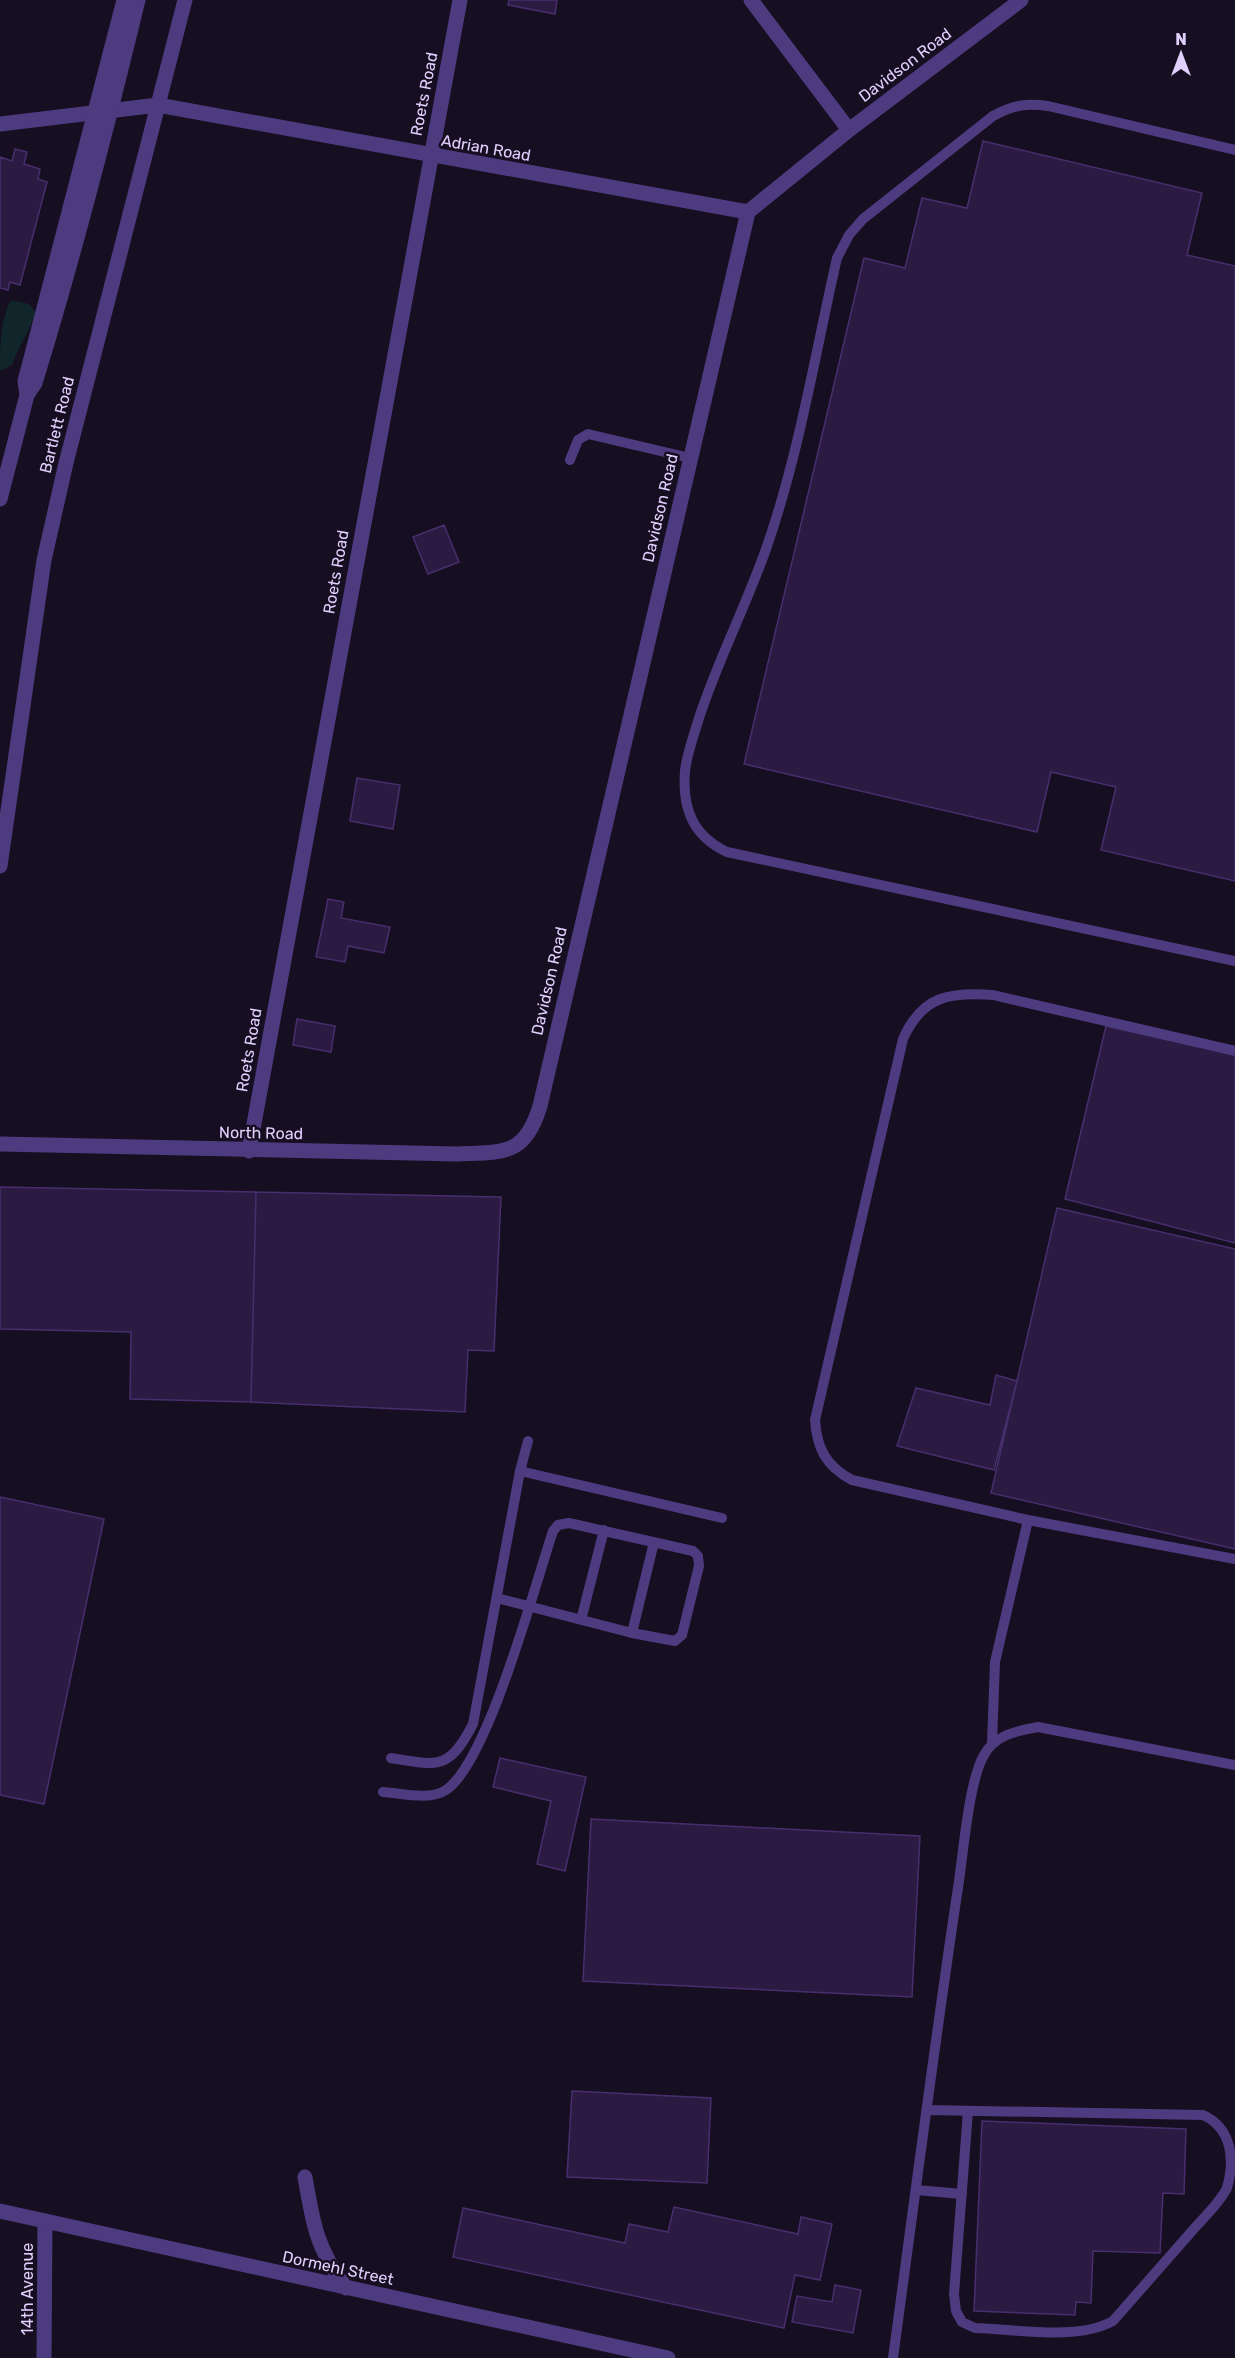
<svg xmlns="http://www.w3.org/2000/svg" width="1235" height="2358" font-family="Rubik,sans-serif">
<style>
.green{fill:#11262b}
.building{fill:#2b1b42;stroke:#482e6d;stroke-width:1.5}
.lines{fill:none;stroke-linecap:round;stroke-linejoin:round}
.service{stroke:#4d3b7f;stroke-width:10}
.minor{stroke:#4d3b7f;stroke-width:15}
.tertiary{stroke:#4d3b7f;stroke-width:15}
.labels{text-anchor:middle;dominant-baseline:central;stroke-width:5;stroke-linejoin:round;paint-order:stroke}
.street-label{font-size:16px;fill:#e0d0fe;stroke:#160e21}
</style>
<rect width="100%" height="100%" fill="#160e21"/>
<path class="green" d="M11 300 29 304 36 313C29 332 19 346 12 365L0 371C0 347 0 321 11 300Z"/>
<path class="building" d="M509 0H557L555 14 508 5Z
M983 141 1202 193 1187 255 1235 266V881L1101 850 1116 787 1051 772 1037 832 744 764 864 258 905 268 922 198 967 208Z
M15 149 27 152 24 164 40 169 38 179 47 182 20 285 10 282 8 290 0 288V157L12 161Z
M444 525 459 562 428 574 413 537Z
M357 778 400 785 393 829 350 821Z
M328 899 344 902 341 918 390 927 384 953 348 946 345 962 316 957Z
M297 1019 335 1026 331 1052 293 1045Z
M1106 1026 1235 1055V1243L1065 1199Z
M0 1187 256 1192 251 1402 130 1399 131 1332 0 1329Z
M256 1192 501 1197 494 1351 468 1350 465 1412 251 1402Z
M1057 1208 1235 1249V1549L991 1493Z
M996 1375 1017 1381 994 1470 897 1446 916 1388 990 1405Z
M0 1497 104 1519 44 1804 0 1795Z
M500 1758 586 1777 565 1871 537 1864 551 1801 493 1787Z
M591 1819 920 1836 912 1997 583 1981Z
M572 2091 711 2098 707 2183 567 2177Z
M982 2121 1186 2129 1184 2194 1163 2193 1160 2253 1093 2251 1091 2303 1076 2302 1075 2315 974 2311Z
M674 2207 798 2234 801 2217 832 2224 820 2280 795 2275 784 2328 453 2257 463 2208 625 2243 629 2224 668 2232Z
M835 2285 861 2290 853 2333 792 2322 797 2296 832 2302Z"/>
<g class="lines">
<path class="service" d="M1235 150 1048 106C1026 103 1013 105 993 116L863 219 849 235 837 258C815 354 799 455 766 549 746 606 718 660 699 718 694 735 687 753 685 771 682 809 693 836 727 852L1235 961
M570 460 578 440 588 434 690 458
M1235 1051 993 995C949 992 922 996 903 1039L815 1420C817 1449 826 1466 852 1480L1028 1520 1235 1559
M528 1441 520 1471 722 1518
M581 1620 604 1530
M632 1633 654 1542
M992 1743 995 1662 1028 1520
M391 1758C439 1766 449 1770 473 1724L520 1471
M383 1792C400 1793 430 1801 446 1790 488 1762 535 1585 553 1531L558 1525 569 1523 693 1551 698 1556 699 1566 682 1635 675 1641 632 1633 497 1598
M927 2110 1203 2115C1232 2128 1235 2160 1227 2188 1219 2204 1203 2218 1192 2231 1166 2261 1139 2291 1113 2321 1077 2341 1016 2329 975 2328L962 2322 956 2311 954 2294 968 2111
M916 2190 962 2194
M893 2358C914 2203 934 2048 957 1894 963 1860 968 1782 984 1755 995 1735 1016 1731 1038 1727L1235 1765"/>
<path class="minor" d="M751 0 849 130
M0 124 158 105 748 212
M0 866 44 560 66 463 185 0
M0 1144 457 1154C504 1152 525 1156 540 1106L748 212 849 130 1021 0
M249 1151 460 0
M44 2358 45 2221"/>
<path class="tertiary" d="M27 395 35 383C74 257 107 128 138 0
M0 499 27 395 25 381 29 366 124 0
M305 2177C313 2225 317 2249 346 2288
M0 2211 668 2358"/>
</g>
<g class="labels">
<g class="street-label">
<text transform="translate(905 65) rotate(-37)">Davidson Road</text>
<text transform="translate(424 94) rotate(-79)">Roets Road</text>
<text transform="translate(486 148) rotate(10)">Adrian Road</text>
<text transform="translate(57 425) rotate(-76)">Bartlett Road</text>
<text transform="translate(660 508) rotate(-77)">Davidson Road</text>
<text transform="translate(336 572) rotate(-80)">Roets Road</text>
<text transform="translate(549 981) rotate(-77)">Davidson Road</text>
<text transform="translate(249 1050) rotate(-80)">Roets Road</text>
<text transform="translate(261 1133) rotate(1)">North Road</text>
<text transform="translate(338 2268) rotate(12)">Dormehl Street</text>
<text transform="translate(27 2289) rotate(-90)">14th Avenue</text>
</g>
</g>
<g transform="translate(1181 54)" stroke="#160e21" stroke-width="4.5" paint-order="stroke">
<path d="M0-4.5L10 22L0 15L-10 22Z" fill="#e0d0fe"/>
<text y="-9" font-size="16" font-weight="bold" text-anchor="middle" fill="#e0d0fe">N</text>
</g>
</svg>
